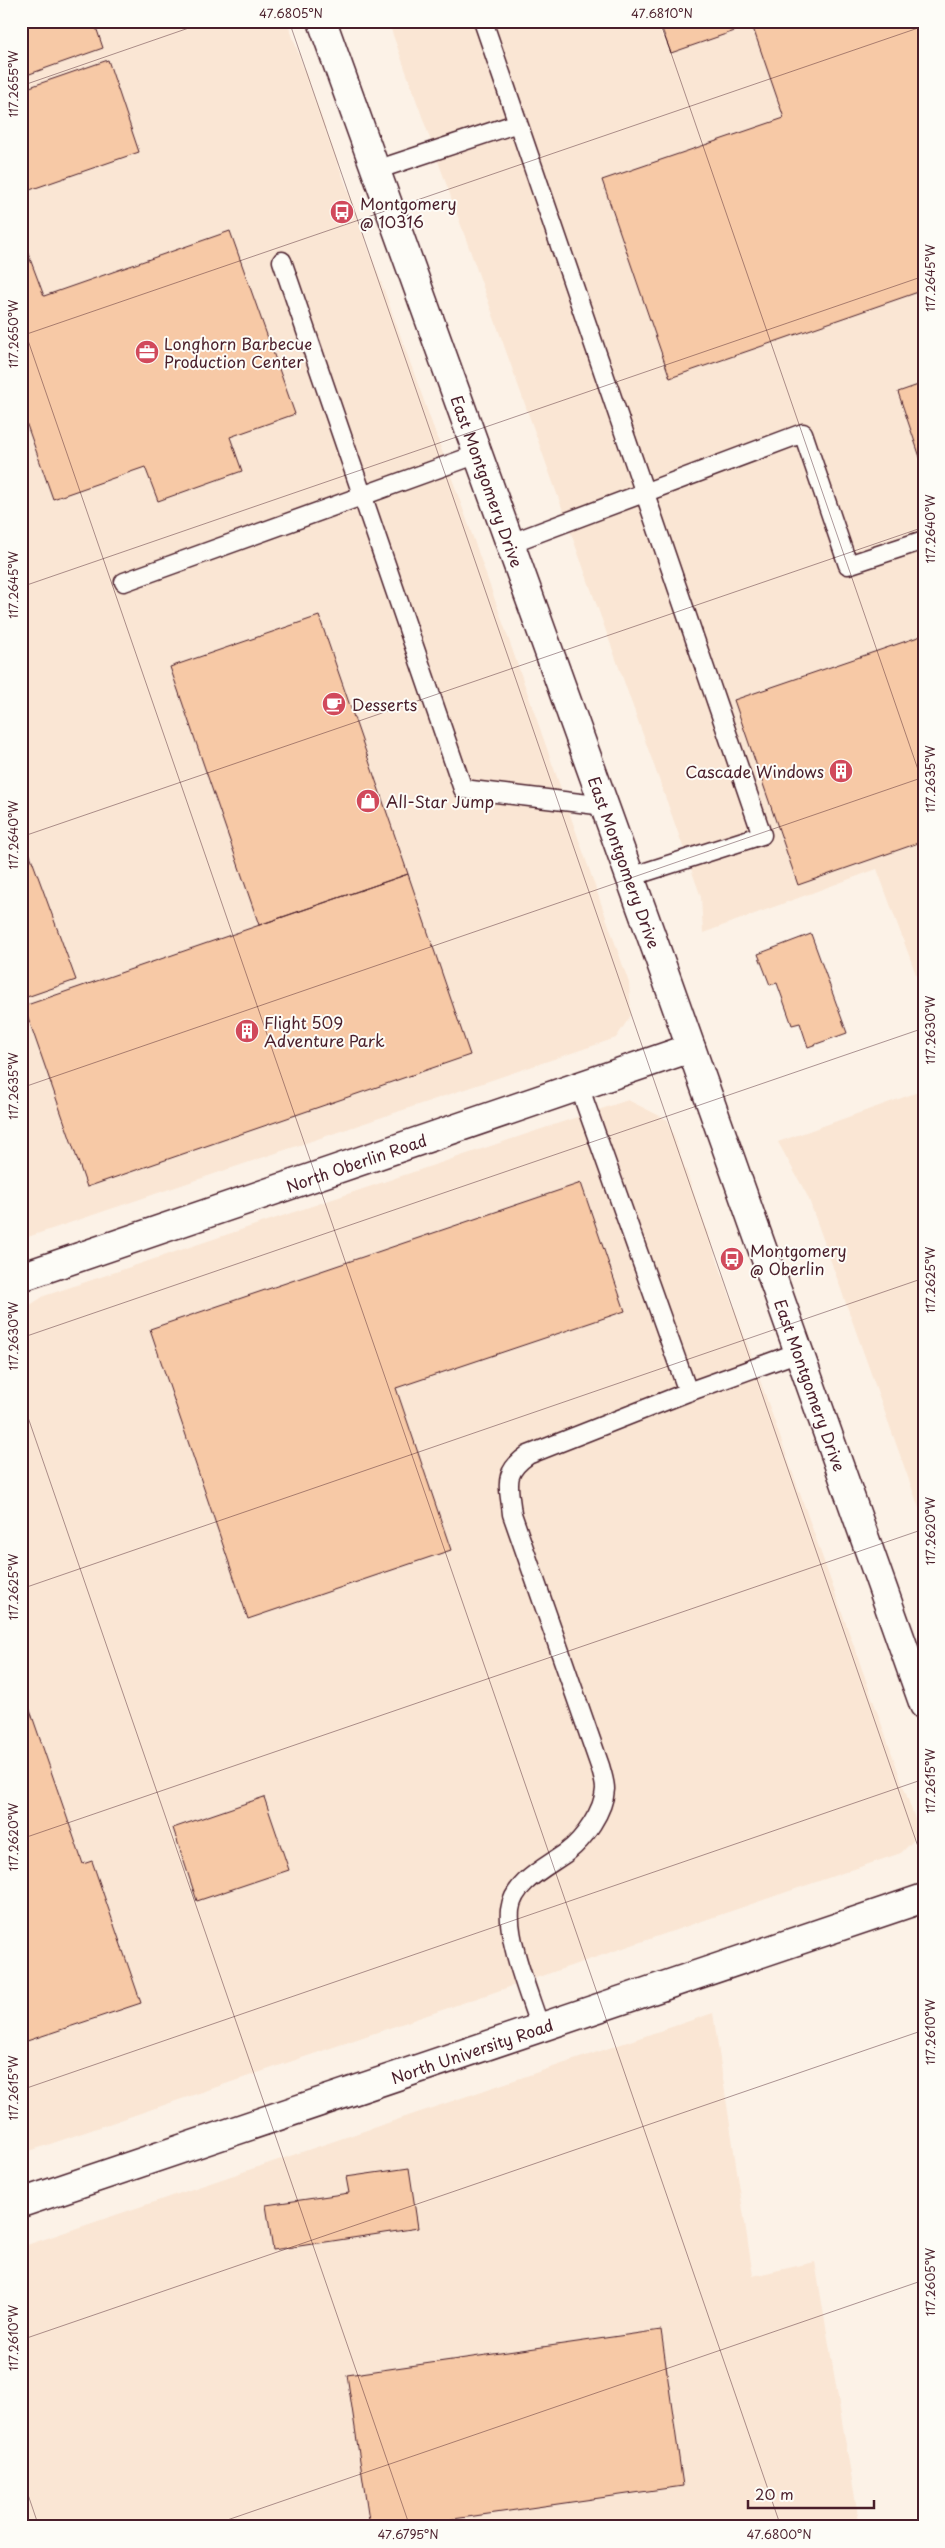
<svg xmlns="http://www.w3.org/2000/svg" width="945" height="2548" font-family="'Playpen Sans',sans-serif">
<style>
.built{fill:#fae6d4}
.building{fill:#f7c9a6;stroke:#4a1f2b}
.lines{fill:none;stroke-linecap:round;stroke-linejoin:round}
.lane-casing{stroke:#4a1f2b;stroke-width:21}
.street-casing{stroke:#4a1f2b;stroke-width:31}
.secondary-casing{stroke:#4a1f2b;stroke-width:31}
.lane{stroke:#fdfcf7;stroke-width:18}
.street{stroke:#fdfcf7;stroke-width:28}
.secondary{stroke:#fdfcf7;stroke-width:28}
.ticks{fill:none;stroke:#4a1f2b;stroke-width:1;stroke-opacity:0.45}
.labels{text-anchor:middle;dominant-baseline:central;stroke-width:4;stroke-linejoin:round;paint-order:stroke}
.poi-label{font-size:16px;fill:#4a1f2b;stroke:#fdfcf7;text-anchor:start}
.street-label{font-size:16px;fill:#4a1f2b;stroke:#fdfcf7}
.neatline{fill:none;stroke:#4a1f2b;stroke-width:2}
.ticks-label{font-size:12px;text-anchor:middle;fill:#4a1f2b}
</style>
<rect width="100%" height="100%" fill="#fcf2e7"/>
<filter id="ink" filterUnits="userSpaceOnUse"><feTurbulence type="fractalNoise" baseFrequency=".02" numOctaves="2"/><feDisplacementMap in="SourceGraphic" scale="10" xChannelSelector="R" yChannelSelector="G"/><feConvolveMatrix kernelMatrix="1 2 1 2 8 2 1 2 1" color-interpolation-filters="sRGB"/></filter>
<g filter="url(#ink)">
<path class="built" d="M21 21H287L469 526 629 983 631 1015 616 1038 28 1237H21Z
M388 21H924V996L877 869 703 933 701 897Z
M924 1090V1522L808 1197 778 1142Z
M628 1100 668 1120 916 1822 914 1840 901 1853 21 2154V1311L44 1296Z
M713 2013 753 2276 815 2262 860 2527H21V2247Z"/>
<path class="building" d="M21 21H94L103 48 21 77Z
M659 21H924V290L670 378 602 180 784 118 752 25 671 53Z
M108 60 139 152 21 193V90Z
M230 231 295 414 230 437 242 471 158 501 145 467 53 499 21 408V235L44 296Z
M924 383V469L898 392Z
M319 616 408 874 259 925 170 667Z
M924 635V841L798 885 734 700Z
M29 852 76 980 24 998 21 990V855Z
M408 874 470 1055 87 1187 24 1006Z
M811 934 847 1033 808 1047 800 1023 792 1025 777 983 770 985 758 954Z
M581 1183 625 1311 396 1388 451 1550 248 1619 150 1329Z
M21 1684 83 1864 92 1861 141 2003 21 2043Z
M264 1797 289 1870 197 1901 173 1828Z
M409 2168 418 2228 273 2250 266 2205 349 2193 346 2177Z
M661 2330 683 2486 398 2527H370L347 2375Z"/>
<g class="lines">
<g class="lane-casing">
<path id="lane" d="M483 21 762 835 630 877
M376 170 518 123
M282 261 463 789 605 806
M511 543 803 433 848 565 924 540
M124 582 478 454
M579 1086 688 1392 799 1352
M540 2028C530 1996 507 1942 510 1910 513 1882 547 1867 567 1852 584 1839 604 1811 605 1789 605 1782 602 1773 600 1766L512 1514C509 1485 502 1473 528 1455L688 1392"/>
</g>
<g class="street-casing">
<g id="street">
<path id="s1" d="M21 1277 691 1048"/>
<path id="s2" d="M21 2203 924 1898"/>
</g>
</g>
<g class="secondary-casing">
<g id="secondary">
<path id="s3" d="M322 21 656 949 924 1705"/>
</g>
</g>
<use href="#lane" class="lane"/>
<use href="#street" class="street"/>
<use href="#secondary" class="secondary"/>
</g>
</g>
<path class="ticks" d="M289 21 924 1864M660 21 924 787M21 86 209 21M21 320 781 2527M21 336 924 26M21 587 924 276M21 837 924 527M21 1088 924 777M21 1338 924 1028M21 1397 410 2527M21 1589 924 1278M21 1839 924 1529M21 2090 924 1779M21 2340 924 2030M21 2474 39 2527M207 2527 924 2280"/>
<defs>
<g id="bus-disc" transform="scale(1.25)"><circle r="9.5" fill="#d1495b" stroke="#fdfcf7"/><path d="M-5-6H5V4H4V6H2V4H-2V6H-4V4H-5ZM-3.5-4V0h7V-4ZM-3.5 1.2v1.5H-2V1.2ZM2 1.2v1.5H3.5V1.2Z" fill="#fff"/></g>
<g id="office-disc" transform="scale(1.25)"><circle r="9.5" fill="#d1495b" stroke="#fdfcf7"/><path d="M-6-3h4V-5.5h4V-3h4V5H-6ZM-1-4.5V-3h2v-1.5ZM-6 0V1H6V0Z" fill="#fff"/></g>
<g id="cafe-disc" transform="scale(1.25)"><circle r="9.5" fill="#d1495b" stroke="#fdfcf7"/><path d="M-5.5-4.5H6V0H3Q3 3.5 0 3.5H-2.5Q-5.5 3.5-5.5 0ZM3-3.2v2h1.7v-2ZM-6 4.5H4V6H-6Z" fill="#fff"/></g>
<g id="building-disc" transform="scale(1.25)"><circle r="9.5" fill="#d1495b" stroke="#fdfcf7"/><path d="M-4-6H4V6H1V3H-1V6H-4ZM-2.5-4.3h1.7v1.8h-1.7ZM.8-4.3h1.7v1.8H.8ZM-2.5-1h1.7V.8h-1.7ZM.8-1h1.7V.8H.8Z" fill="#fff"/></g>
<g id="shop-disc" transform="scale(1.25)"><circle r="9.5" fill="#d1495b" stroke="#fdfcf7"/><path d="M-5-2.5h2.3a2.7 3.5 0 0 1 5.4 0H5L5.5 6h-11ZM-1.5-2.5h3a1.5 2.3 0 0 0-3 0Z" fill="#fff"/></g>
</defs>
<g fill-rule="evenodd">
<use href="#bus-disc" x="342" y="212"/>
<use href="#office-disc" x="147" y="352"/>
<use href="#cafe-disc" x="334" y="704"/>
<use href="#building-disc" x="841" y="771"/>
<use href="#shop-disc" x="368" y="801"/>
<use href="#building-disc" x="247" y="1031"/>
<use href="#bus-disc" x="732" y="1259"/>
</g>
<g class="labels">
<g class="poi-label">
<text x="360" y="203">Montgomery<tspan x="360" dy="18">@ 10316</tspan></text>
<text x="164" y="343">Longhorn Barbecue<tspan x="164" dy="18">Production Center</tspan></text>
<text x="352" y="704">Desserts</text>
<text x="824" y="771" text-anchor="end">Cascade Windows</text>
<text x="386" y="801">All-Star Jump</text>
<text x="264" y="1022">Flight 509<tspan x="264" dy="18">Adventure Park</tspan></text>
<text x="750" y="1250">Montgomery<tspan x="750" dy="18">@ Oberlin</tspan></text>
</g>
<g class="street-label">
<text stroke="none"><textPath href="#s3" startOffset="489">East Montgomery Drive</textPath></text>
<text stroke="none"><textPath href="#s3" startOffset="894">East Montgomery Drive</textPath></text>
<text stroke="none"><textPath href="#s1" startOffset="354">North Oberlin Road</textPath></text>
<text stroke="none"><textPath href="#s3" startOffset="1449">East Montgomery Drive</textPath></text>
<text stroke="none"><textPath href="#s2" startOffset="476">North University Road</textPath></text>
</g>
</g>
<rect width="945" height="2548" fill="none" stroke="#fdfcf7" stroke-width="55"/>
<path d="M748 2500v8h126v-8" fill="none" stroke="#4a1f2b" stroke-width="2.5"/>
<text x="755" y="2500" font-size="15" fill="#4a1f2b" stroke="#fdfcf7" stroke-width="4" paint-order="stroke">20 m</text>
<rect x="28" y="28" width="890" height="2492" class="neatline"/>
<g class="ticks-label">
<text x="291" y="18">47.6805°N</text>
<text x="662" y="18">47.6810°N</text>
<text transform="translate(14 84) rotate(-90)" y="4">117.2655°W</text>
<text transform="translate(931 278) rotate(-90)" y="4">117.2645°W</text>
<text transform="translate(14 334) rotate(-90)" y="4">117.2650°W</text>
<text transform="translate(931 529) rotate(-90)" y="4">117.2640°W</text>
<text transform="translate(14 585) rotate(-90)" y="4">117.2645°W</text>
<text transform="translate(931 779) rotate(-90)" y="4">117.2635°W</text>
<text transform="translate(14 835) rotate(-90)" y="4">117.2640°W</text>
<text transform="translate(931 1030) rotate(-90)" y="4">117.2630°W</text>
<text transform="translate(14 1086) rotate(-90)" y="4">117.2635°W</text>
<text transform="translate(931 1280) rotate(-90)" y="4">117.2625°W</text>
<text transform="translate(14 1336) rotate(-90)" y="4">117.2630°W</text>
<text transform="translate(931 1531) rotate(-90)" y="4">117.2620°W</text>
<text transform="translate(14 1587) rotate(-90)" y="4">117.2625°W</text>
<text transform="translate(931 1781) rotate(-90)" y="4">117.2615°W</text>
<text transform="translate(14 1837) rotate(-90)" y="4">117.2620°W</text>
<text transform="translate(931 2032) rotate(-90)" y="4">117.2610°W</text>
<text transform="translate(14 2088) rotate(-90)" y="4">117.2615°W</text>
<text transform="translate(931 2282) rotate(-90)" y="4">117.2605°W</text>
<text transform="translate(14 2338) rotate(-90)" y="4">117.2610°W</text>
<text x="408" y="2539">47.6795°N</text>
<text x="779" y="2539">47.6800°N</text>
</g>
</svg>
